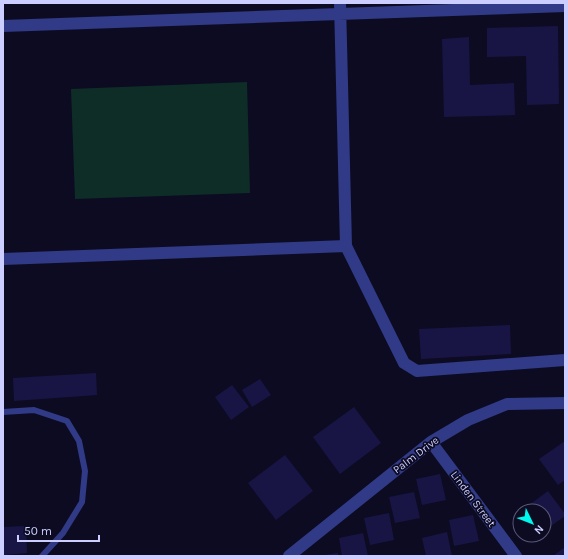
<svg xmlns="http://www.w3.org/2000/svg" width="568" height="559" font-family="Karla,sans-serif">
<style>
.green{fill:#0e2d27}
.building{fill:#181545}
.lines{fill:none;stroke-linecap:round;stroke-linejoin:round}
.lane{stroke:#313a86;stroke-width:6}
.street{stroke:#313a86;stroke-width:12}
.labels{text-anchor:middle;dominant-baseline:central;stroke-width:3.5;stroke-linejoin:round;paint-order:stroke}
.street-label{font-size:11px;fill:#ccceff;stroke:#0c0b22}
</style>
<rect width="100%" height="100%" fill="#0c0b22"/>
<path class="green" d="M247 82 250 193 75 199 71 89Z"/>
<path class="building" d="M558 26 559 104 527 105 526 56 487 57V28Z
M469 37 470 85 514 83 515 115 444 117 442 39Z
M510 325 511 354 421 359 419 329Z
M96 373 97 395 14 401 13 378Z
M260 379 271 395 252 407 242 390Z
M232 385 249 407 231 420 215 397Z
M354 407 381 443 340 474 313 437Z
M565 441V480L558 485 539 459Z
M285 455 313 491 276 520 248 483Z
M440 474 446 500 422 505 416 479Z
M548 491 565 514V516L544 531V511H521Z
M414 492 420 518 395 523 389 497Z
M520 512V526L513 517Z
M389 513 394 540 370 545 364 518Z
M473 515 479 541 454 546 449 520Z
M26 526 27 553 3 555V527Z
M447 532 452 556H426L422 538Z
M363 533 368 556H342L339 538Z
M527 535H539L531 541Z
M565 547V556H553Z
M338 553V556H325V555Z"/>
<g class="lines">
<path class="lane" d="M3 412 34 410 67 421 79 441 85 471 82 502 63 533 43 555 42 556"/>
<path class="street" d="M340 3 346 246 404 363 417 371 565 360
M3 26 565 6
M3 259 346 246
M431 442 516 556
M289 556 431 442 468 420 507 404 565 403"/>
</g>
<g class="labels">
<g class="street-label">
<text transform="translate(416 455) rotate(-37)">Palm Drive</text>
<text transform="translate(473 499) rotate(53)">Linden Street</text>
</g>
</g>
<rect width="568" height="559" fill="none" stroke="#ccceff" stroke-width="8"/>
<g transform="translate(532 523) rotate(133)"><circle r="19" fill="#0c0b22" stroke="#59597a"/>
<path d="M0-3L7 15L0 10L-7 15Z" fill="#00f7ed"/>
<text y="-6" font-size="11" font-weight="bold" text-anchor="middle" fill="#ccceff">N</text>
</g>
<path d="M18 535v6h81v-6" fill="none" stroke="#ccceff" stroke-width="2"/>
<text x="24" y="535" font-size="12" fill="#ccceff" stroke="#0c0b22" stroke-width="3" paint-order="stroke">50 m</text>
</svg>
